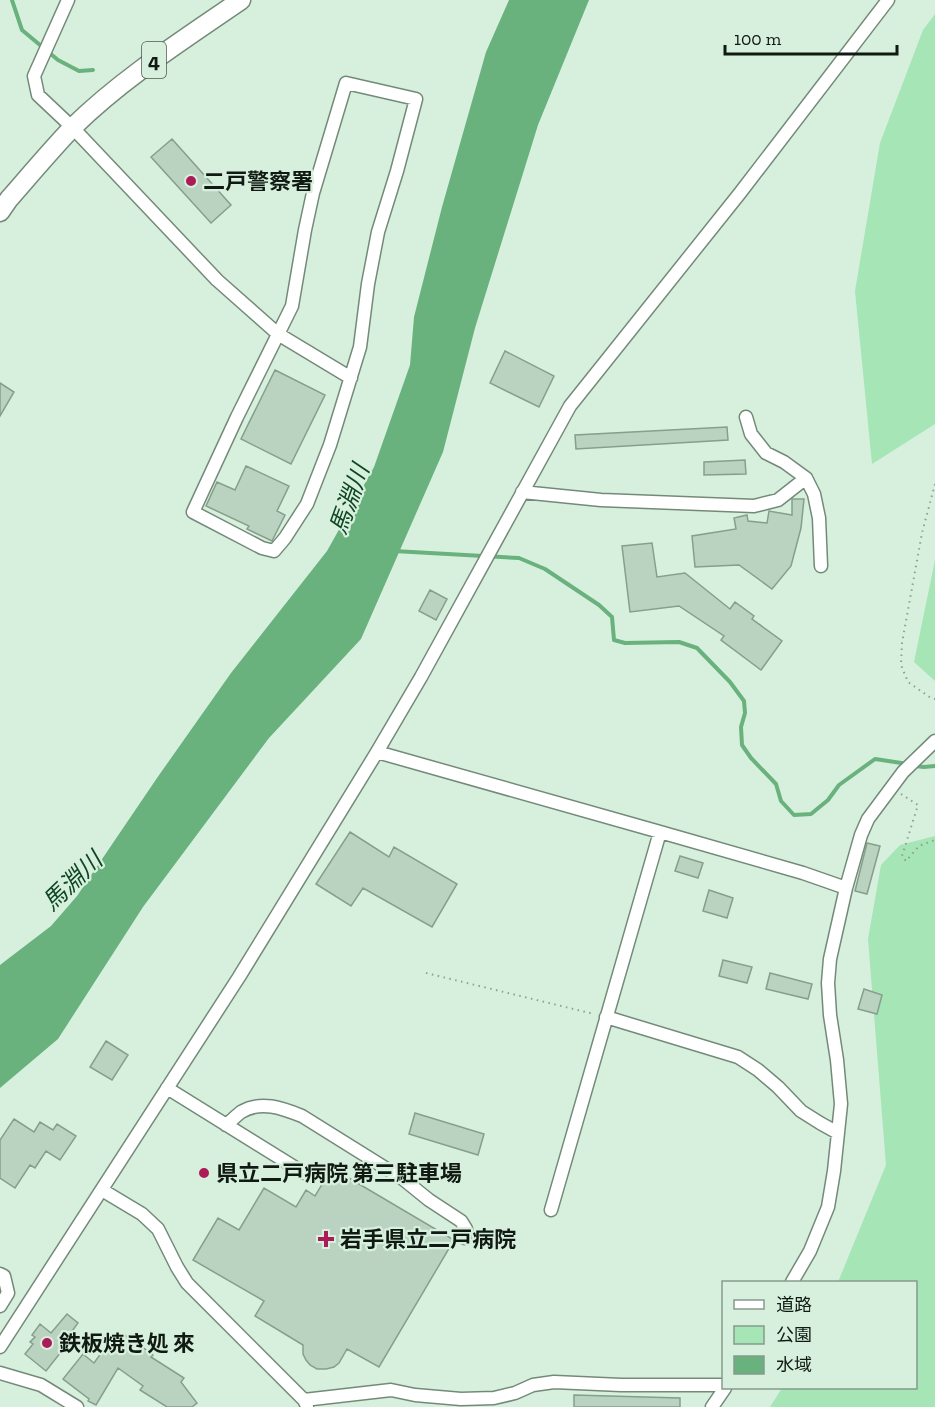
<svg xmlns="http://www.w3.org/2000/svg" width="935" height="1407" font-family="'Zilla Slab','Noto Sans JP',serif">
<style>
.green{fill:#a5e5b6}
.water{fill:#69b27e}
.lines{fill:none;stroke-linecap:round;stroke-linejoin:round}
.stream{stroke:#69b27e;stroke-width:4}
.building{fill:#bad3c0;stroke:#869e8c;stroke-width:1.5}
.minor-casing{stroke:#748a79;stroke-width:15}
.highway-casing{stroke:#748a79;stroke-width:21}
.path{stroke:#8da092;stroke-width:2;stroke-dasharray:1.5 4.5;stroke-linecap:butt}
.minor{stroke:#fff;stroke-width:12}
.highway{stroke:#fff;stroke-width:18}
.poi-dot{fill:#aa1b57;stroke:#d7f0dd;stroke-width:2}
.labels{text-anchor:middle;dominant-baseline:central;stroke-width:4.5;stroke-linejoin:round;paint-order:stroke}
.shield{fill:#d7f0dd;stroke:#4c5a4f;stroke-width:1.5}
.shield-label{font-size:21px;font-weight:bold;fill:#101912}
.poi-label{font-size:22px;font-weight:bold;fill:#101912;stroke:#d7f0dd;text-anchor:start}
.water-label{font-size:24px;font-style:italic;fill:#0f4725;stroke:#d7f0dd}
</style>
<rect width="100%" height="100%" fill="#d7f0dd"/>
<path class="green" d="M935 14V424L872 464 855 291 880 143 923 30Z
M935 560V681L914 662Z
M935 836V1407H770L782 1388H916V1282H838L886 1165 868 939 881 865 900 845Z"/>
<path class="water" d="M509 0H589L538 125 475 328 443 452 361 639 269 738 143 907 58 1039 0 1088V965L51 926 77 896 157 778 231 673 327 551 374 467 410 365 414 317 442 207 486 52Z"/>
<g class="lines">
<path class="stream" d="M12 0 22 30 58 60 79 71 93 70
M394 551 519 558 545 569 599 605 612 617 614 640 625 643 679 642 697 648 730 682 744 701 745 713 741 727 742 745 751 758 776 784 781 801 794 815 811 814 828 800 839 785 875 759 908 764
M915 766 924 767 935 766"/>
</g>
<path class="building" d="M172 139 231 205 211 223 151 157Z
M505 351 554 376 539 407 490 383Z
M275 370 325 395 291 464 241 439Z
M0 383 14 392 0 416Z
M727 427 728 440 576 449 575 435Z
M745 460 746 474 704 475V462Z
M246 466 289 486 277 511 285 515 272 541 247 529 249 526 206 506 217 482 235 490Z
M792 499H804L801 528 791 566 772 589 739 565 695 567 692 536 736 529 734 518 747 515 748 521 767 523 769 511 792 515Z
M652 543 657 577 685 573 730 609 735 602 754 616 752 619 782 641 761 670 721 640 724 636 679 606 630 612 622 546Z
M430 590 447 599 436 620 419 611Z
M350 832 389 857 394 847 457 884 432 927 363 888 351 906 316 884Z
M867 843 880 846 867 894 855 891Z
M680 856 703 863 698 878 675 871Z
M709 890 733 898 727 918 703 911Z
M723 960 752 967 747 983 719 976Z
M770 973 812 984 808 999 766 989Z
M864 989 882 995 877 1014 858 1009Z
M106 1041 128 1055 112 1080 90 1067Z
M415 1113 484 1134 478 1155 409 1134Z
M14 1119 34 1132 40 1122 53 1130 57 1124 76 1136 60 1160 46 1151 35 1168 30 1165 15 1188 0 1178V1140Z
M332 1168 454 1240 379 1367 347 1349 339 1363 334 1367 326 1369H317L310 1365 306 1360 303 1354V1345L255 1316 264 1301 193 1260 218 1218 239 1230 264 1188 296 1207 306 1190 315 1196Z
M67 1314 78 1323 62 1345 65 1347 46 1371 25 1354 33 1344 30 1342 35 1337 32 1335 40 1324 51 1333Z
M125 1335 129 1338V1337L153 1355 151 1357 184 1378 181 1382 197 1403 192 1407H167L140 1390 143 1386 118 1368 96 1405 88 1401 89 1399 63 1379 83 1354 94 1363 104 1349 111 1354Z
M574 1395 680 1398V1407H574Z"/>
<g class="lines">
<g class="minor-casing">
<path id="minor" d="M68 0 34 76 38 95 73 128 217 280 278 334 351 378
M346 83 416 99 397 171 378 232 368 284 360 347 330 445 307 504 285 538 274 551 262 548 193 512 237 417 292 306 305 230 313 193Z
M746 417 751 434 766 453 784 462 806 478 814 494 819 518 821 566
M522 492 601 500 754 506 778 500 806 478
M377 752 660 832 803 873 846 888
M606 1017 738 1057 758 1070 778 1087 801 1111 820 1123 838 1133
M167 1088 304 1173
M226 1125C231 1121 236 1116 241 1112 261 1100 282 1108 302 1116L403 1179 429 1200 461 1221 466 1229 465 1238
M102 1190 142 1214 158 1229 177 1267 187 1283 304 1400 307 1406
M551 1210 660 832
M0 1274 4 1276 8 1293 0 1306
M792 1282 810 1251 828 1207 834 1171 841 1104 837 1060 830 1015 828 983 830 959 846 888 861 835 868 819 903 772 935 741
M0 1347 239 977 377 752 421 677 570 406 740 193 888 0
M0 1373 41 1385 77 1407
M304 1400 391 1390 415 1395 461 1399 494 1398 515 1393 533 1385 554 1382 621 1385H724
M712 1407 725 1388"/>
</g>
<g class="highway-casing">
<path id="highway" d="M0 212 9 199C30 175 51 150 73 127 123 78 183 40 241 0"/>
</g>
<path class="path" d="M935 484 922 533 902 643 901 665 908 682 931 698 935 699
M901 794 918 805 902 856 906 861 919 846 935 840
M426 973 594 1014"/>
<use href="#minor" class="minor"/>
<use href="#highway" class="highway"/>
</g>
<g class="poi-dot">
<circle cx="191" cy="181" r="6"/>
<circle cx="204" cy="1173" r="6"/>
<path d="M323 1230h6v6h6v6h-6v6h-6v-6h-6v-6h6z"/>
<circle cx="47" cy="1343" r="6"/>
</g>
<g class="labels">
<rect class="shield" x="142" y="42" width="24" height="36" rx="4.5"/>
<g class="shield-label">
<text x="154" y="60">4</text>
</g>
<g class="poi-label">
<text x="203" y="181">二戸警察署</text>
<text x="216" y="1173">県立二戸病院 第三駐車場</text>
<text x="340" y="1239">岩手県立二戸病院</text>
<text x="59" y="1343">鉄板焼き処 來</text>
</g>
<g class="water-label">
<text transform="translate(349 499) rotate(-70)">馬淵川</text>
<text transform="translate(72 881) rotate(-44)">馬淵川</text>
</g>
</g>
<rect x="722" y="1281" width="195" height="108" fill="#d7f0dd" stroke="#879a8c" stroke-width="1.5"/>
<rect x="734" y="1300" width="30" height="9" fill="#ffffff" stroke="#879a8c" stroke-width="1.5"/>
<text x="776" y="1311" font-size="18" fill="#101912">道路</text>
<rect x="734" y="1326" width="30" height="18" fill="#a5e5b6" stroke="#879a8c" stroke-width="1.5"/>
<text x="776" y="1341" font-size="18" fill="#101912">公園</text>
<rect x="734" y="1356" width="30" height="18" fill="#69b27e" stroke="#879a8c" stroke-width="1.5"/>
<text x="776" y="1371" font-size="18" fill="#101912">水域</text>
<path d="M725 45v9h172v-9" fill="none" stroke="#101912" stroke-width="3"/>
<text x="734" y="45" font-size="18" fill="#101912" stroke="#d7f0dd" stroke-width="4.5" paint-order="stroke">100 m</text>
</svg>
